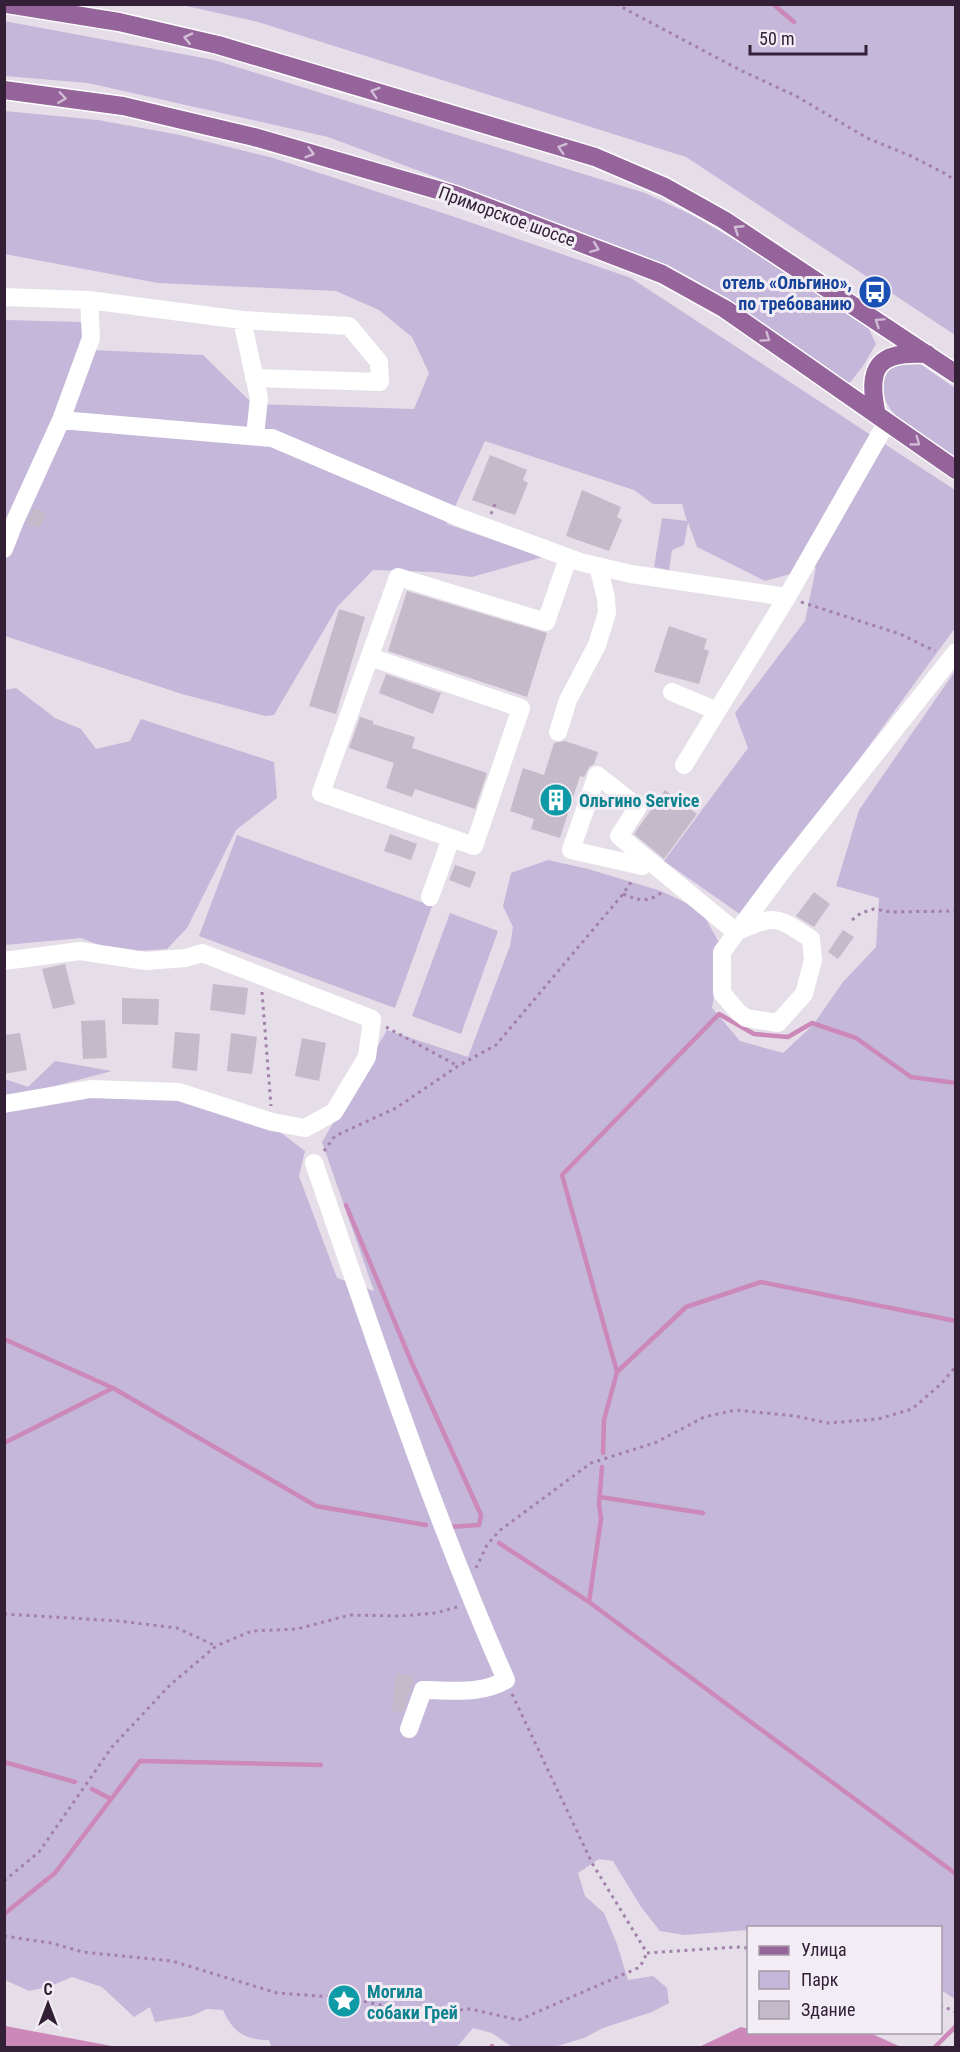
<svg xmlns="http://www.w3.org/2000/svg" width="960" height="2052" font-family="'Roboto Condensed',sans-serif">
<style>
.green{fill:#c4b7d9}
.water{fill:#cb88b8}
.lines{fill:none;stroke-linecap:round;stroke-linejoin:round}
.stream{stroke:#cb88b8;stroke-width:4.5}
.building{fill:#c4bac9}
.major-casing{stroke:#fff;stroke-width:21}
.path{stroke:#a280aa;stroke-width:3;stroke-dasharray:3 4.5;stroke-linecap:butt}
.minor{stroke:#fff;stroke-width:18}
.major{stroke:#94649b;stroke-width:18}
.oneway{stroke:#d1bdd6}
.labels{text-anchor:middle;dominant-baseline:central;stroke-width:6;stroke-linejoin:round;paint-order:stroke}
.street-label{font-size:18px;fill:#332037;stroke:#f2edf5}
.transit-label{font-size:18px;font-weight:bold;fill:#164399;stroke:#f2edf5;text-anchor:end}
.culture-label{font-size:18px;font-weight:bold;fill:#0d838f;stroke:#f2edf5;text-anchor:start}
</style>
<rect width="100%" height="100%" fill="#e5dee8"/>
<path class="green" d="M182 5H955V335L686 157 258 22Z
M4 21 214 60 645 193 694 216 745 246 868 327 876 344 863 366 848 385 669 269 500 201 328 137 88 83 5 76Z
M5 111 98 120 180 135 273 158 449 215 631 278 955 490V628L744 917 664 861 748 748 735 713 805 621 816 567 765 581 697 547 688 522 684 545 672 550 669 570 654 567 662 518 687 521 682 504H653L634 490 485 441 447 524 543 557 472 577 434 572 373 570 338 606 274 715 265 716 182 694 5 636V320L81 322 92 350 203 355 253 404 414 409 429 373 412 337 379 310 336 291 158 283 5 254Z
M909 362 920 364 955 388V456C931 440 873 415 884 379 887 368 899 363 909 362Z
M955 671V1999L941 1990 940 1928H748V1930L684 1935 660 1931 641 1907 613 1861 599 1859 578 1873 585 1896 604 1913 617 1944 628 1980 653 1976 667 1988 669 2003 652 2012 603 2028 584 2038 554 2047H512L492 2033 473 2028 457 2047H271L269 2040C244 2040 233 2032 223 2010L207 2009 191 2016 155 2022 150 2007 134 2017 102 1987 72 1977 51 1986 29 1991 5 1980V1107L77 1095 173 1099 276 1129 305 1151 299 1176 337 1278 374 1291 322 1142 387 1030 468 1057 510 946 513 927 503 906 511 873 548 860 588 869 661 891 701 910 722 948 712 1008 740 1041 783 1053 813 1025 843 982 876 947 879 898 836 886 859 810Z
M16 688 55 718 81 729 96 749 130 741 141 719 274 762 277 798 236 830 187 928 167 949 118 952 81 938 5 945V690Z
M237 835 432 906 395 1008 199 936Z
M450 913 498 931 461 1034 412 1016Z
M55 1061 112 1071 5 1099V1079L28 1087Z"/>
<path class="water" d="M5 2026 117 2047H5Z
M741 2027 748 2029V2032L870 2033 901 2047H935H699Z"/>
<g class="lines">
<path class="stream" d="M773 4 794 22
M346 1205 411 1361 481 1515 479 1525 449 1527
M4 1339 113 1388 316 1506 426 1525
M617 1372 686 1307 761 1282 956 1321
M4 1443 113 1388
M603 1453 604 1420 617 1372 562 1175 719 1014 754 1034 788 1037 812 1023 856 1038 911 1077 956 1083
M602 1467 599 1504 601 1519 589 1602 956 1874
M600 1497 703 1513
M499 1543 589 1602
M4 1762 75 1782
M92 1789 111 1799
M4 1914 55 1873 140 1761 321 1765
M935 2047 956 2026
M492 2048V2046"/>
</g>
<path class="building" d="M490 455 527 470 523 480 528 483 515 515 472 500Z
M582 490 621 507 617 517 622 520 609 551 566 536Z
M33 508 46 513 40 528 27 523Z
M407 591 547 633 527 697 388 651Z
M339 609 365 617 336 714 309 706Z
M669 626 707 639 704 649 709 651 699 684 654 672Z
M386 674 441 693 433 714 379 693Z
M360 717 373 721V724L415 737 412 748 487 773 475 809 415 789 412 797 386 788 394 763 349 748Z
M565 741 598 752 594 764 589 767 584 777 580 776 560 838 531 829 534 819 510 811 523 768 544 775 554 743Z
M665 790 697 814 664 859 634 834Z
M390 834 417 844 411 860 384 851Z
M455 865 476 872 470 888 449 880Z
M814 892 830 904 814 927 796 916Z
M843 930 854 937 838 959 828 952Z
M65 964 75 1004 53 1009 42 969Z
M213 984 248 988 245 1015 210 1010Z
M122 998 159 999 158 1025 122 1024Z
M105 1020 107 1058 83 1059 81 1021Z
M175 1032 200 1034 197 1071 172 1068Z
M20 1033 27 1070 4 1074V1035Z
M231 1033 257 1037 252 1074 227 1071Z
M302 1038 326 1043 319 1081 295 1076Z
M396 1673 414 1676 412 1686 403 1713 392 1711Z"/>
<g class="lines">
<g class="major-casing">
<path id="major" d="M7 4 119 22 218 45 595 157 665 187 724 220 956 374
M4 90 123 106 254 137 455 195 662 274 725 309 956 470
M877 415C866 366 878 351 927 354"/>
</g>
<path class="path" d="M616 4 740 70 796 96 867 138 911 156 944 173 956 181
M491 514 495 504
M801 602 900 634 935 651
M623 894C640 901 648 903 664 891
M852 920 861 913 874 909 891 912 956 911
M262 992 271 1106
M386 1027 458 1066
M324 1151 335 1136 396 1108 458 1066 496 1045 623 894 633 879
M476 1568 487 1545 499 1531 591 1463 657 1442 704 1417 736 1410 795 1416 828 1423 878 1419 912 1409 941 1384 956 1366
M4 1614 119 1621 177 1628 216 1646
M512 1694 592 1863 647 1953
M4 1881 39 1852 112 1747 170 1685 216 1646 252 1631 297 1629 350 1615 401 1616 436 1613 457 1607
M4 1936 51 1943 83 1952 172 1961 277 1993 349 1998 421 2014 470 2009 519 2020 640 1967 647 1953
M647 1953 736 1947 748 1948
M940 2005 956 2012"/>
<path class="minor" d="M4 297 89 300 242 320 349 326 379 362 380 382 254 378
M89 300 91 338 61 420 272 438 458 517 580 562 631 574 787 597
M242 320 259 398 255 436
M4 549 15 521 61 420
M370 657 521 708 474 846 321 793 398 577 546 622 568 558
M672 692 717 711
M558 732 568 700 597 645 607 613 606 598 598 566
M684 765 787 597 887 422
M646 860 642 866 571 850 597 775 638 807 619 836 736 932
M430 897 451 838
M736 932C775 915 775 915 811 939L813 960 804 994 778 1023 746 1018 738 1012 722 993V952L780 874 956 652
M4 961 80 951 146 961 186 958 202 953 372 1019 367 1057 334 1112 305 1128 272 1122 179 1092 91 1089 4 1104
M314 1163C374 1337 432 1512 506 1680 481 1695 451 1690 423 1690L409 1729"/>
<use href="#major" class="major"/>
</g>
<defs><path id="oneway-chevron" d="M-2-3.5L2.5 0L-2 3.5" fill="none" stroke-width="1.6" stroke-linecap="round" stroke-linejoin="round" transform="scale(1.5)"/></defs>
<g class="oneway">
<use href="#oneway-chevron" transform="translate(188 38) rotate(-167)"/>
<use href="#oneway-chevron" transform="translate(375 92) rotate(-163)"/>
<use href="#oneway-chevron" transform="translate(62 98) rotate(8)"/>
<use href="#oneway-chevron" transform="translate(562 148) rotate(-163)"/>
<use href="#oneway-chevron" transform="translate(310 153) rotate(16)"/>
<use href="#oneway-chevron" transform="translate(738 229) rotate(-147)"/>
<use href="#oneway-chevron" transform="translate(595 248) rotate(21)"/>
<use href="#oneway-chevron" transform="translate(879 322) rotate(-146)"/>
<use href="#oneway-chevron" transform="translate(766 338) rotate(35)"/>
<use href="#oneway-chevron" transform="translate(916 442) rotate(36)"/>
</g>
<defs>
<g id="bus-disc" transform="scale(1.725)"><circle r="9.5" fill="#1a4fb4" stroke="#f2edf5"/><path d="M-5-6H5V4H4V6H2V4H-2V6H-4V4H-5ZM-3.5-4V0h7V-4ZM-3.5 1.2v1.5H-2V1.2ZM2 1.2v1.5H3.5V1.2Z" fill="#fff"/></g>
<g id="building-disc" transform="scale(1.725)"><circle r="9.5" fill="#0f9aa8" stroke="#f2edf5"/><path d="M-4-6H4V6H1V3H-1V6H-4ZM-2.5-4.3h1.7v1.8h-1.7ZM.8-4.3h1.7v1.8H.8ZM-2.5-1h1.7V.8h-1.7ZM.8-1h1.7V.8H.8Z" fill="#fff"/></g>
<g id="sight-disc" transform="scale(1.725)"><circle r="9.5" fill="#0f9aa8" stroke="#f2edf5"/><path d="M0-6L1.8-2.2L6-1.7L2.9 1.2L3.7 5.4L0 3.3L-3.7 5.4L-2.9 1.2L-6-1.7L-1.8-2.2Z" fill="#fff"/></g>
</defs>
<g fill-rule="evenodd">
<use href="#bus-disc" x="875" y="292"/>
<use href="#building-disc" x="556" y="800"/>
<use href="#sight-disc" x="344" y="2001"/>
</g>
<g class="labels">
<g class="street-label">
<text transform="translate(507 216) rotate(20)">Приморское шоссе</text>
</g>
<g class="transit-label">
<text x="852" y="282">отель «Ольгино»,<tspan x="852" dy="21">по требованию</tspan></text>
</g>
<g class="culture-label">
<text x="579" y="800">Ольгино Service</text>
<text x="367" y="1991">Могила<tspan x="367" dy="21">собаки Грей</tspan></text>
</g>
</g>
<rect width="960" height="2052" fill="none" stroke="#332037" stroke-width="12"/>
<rect x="747" y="1926" width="195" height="108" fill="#f2edf5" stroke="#a69ba9" stroke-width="1.5"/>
<rect x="759" y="1946" width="30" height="9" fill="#94649b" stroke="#a69ba9" stroke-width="1.5"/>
<text x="801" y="1956" font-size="18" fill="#332037">Улица</text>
<rect x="759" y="1971" width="30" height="18" fill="#c4b7d9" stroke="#a69ba9" stroke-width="1.5"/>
<text x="801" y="1986" font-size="18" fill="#332037">Парк</text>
<rect x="759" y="2001" width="30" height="18" fill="#c4bac9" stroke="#a69ba9" stroke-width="1.5"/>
<text x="801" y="2016" font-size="18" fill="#332037">Здание</text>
<g transform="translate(48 2004)" stroke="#f2edf5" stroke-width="4.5" paint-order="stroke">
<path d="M0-4.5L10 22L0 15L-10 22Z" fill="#332037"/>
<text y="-9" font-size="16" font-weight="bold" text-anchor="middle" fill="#332037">С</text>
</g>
<path d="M750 45v9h116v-9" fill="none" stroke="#332037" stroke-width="3"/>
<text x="759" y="45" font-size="18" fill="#332037" stroke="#f2edf5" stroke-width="4.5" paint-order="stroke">50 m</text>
</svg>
